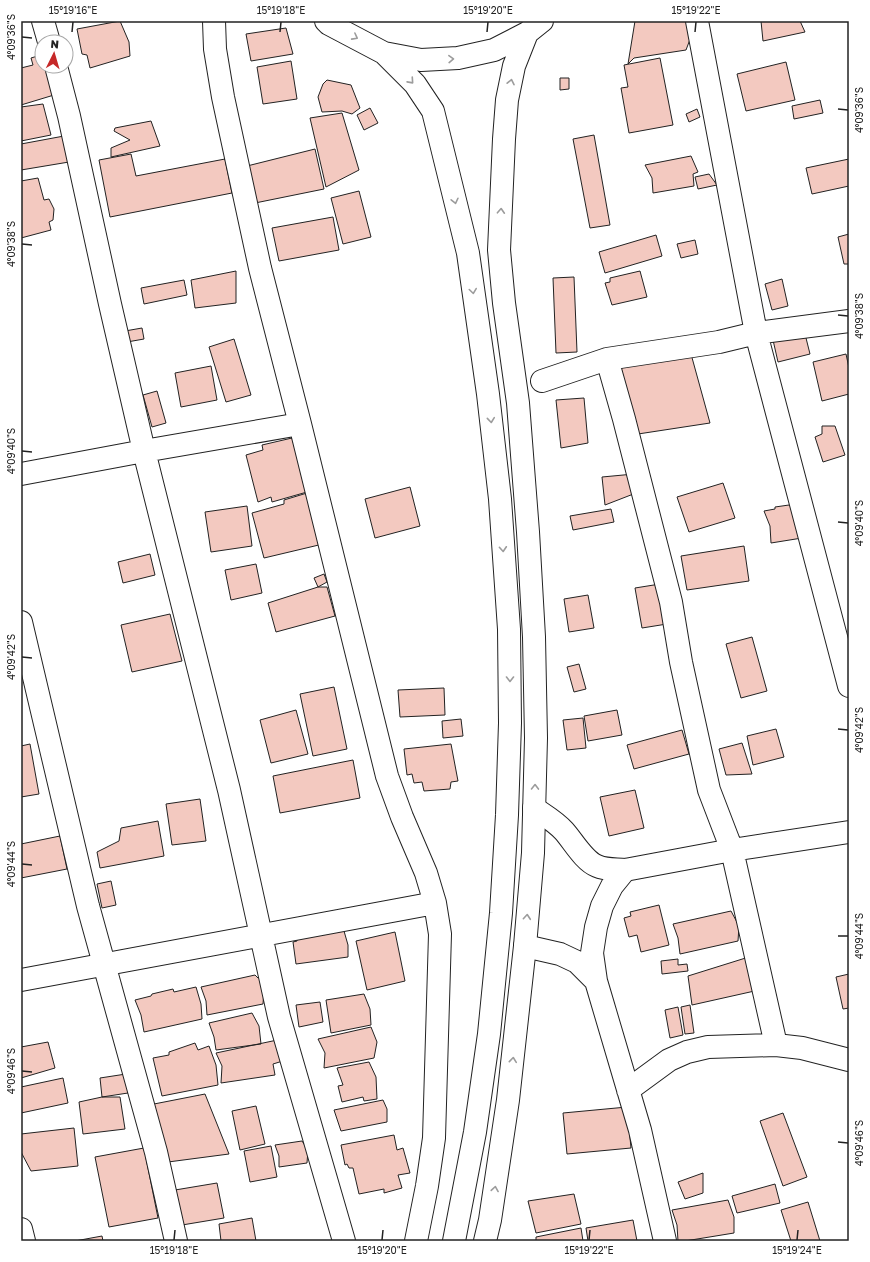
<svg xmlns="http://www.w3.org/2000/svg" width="870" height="1262" font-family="'Golos Text',sans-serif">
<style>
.building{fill:#f3c9c0;stroke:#222}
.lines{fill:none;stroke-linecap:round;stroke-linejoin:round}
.minor-casing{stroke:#222;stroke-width:24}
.highway-casing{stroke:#222;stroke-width:24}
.minor{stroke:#fff;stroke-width:22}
.highway{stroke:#fff;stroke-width:22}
.oneway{stroke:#9c9c9c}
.ticks{fill:none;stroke:#222;stroke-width:1.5}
.neatline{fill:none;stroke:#222;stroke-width:1.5}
.ticks-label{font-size:10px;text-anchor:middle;fill:#222}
</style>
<rect width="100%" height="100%" fill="#fff"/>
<path class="building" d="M120 21 129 42 130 56 90 68 87 55 82 54 77 29Z
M635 21H689L692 34 686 50 634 58 628 64Z
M761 21H800L805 32 763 41Z
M286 28 293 54 251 61 246 34Z
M41 55 42 66H45L54 95 21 105V68L33 65 31 58Z
M660 58 673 125 629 133 621 88 628 87 624 65Z
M291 61 297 99 263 104 257 67Z
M786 62 795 100 746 111 737 74Z
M560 78H569V89L560 90Z
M327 80 351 85 360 108 352 114 342 111 322 112 318 97 323 84Z
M820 100 823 113 794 119 792 106Z
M43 104 51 135 21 141V107Z
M370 108 378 123 364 130 357 115Z
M697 109 700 117 689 122 686 114Z
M342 113 359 170 326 187 310 118Z
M151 121 160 146 111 157V148L130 140 114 131 115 128Z
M594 135 610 225 590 228 573 139Z
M64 136 69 162 21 170V144Z
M315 149 324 189 255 203 247 166Z
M131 154 136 176 225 159 232 193 110 217 99 160Z
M691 156 698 172 693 174 694 186 653 193 652 178 645 165Z
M849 159V186L812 194 806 168Z
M709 174 717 185 698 189 695 177Z
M38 178 44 200 49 199 54 209 53 220 49 222 51 230 21 238V181Z
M359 191 371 237 343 244 331 198Z
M333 217 339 250 279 261 272 228Z
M849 234V264H844L838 237Z
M656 235 662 256 605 273 599 252Z
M695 240 698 254 681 258 677 244Z
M236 271V303L195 308 191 280Z
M640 271 647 297 612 305 605 283 610 282V278Z
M574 277 577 352 556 353 553 278Z
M782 279 788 306 772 310 765 284Z
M184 280 187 295 144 304 141 288Z
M142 328 144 339 127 342 125 331Z
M805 334 810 354 778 362 773 340Z
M234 339 251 395 226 402 209 347Z
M691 354 710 423 638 434 621 368Z
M846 354 849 368V394L822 401 813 362Z
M211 366 217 400 181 407 175 373Z
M157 391 166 423 152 427 143 395Z
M584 398 588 443 561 448 556 400Z
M822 426H835L845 455 823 462 815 437 822 434Z
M292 438 307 492 272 502 271 497 258 502 246 455 263 450 262 445Z
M634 474 636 493 605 505 602 477Z
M723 483 735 518 689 532 677 497Z
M410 487 420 526 375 538 365 499Z
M307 493 323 544 264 558 252 513 284 504V500Z
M796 504 802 538 771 543 770 526 764 511 775 509V507Z
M247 506 252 546 211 552 205 512Z
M611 509 614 522 573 530 570 516Z
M744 546 749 581 687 590 681 556Z
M150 554 155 575 123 583 118 562Z
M256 564 262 593 231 600 225 570Z
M324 574 327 582 318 587 314 578Z
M660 584 667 624 642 628 635 588Z
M318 587H327L335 616 276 632 268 603Z
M588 595 594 628 569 632 564 599Z
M170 614 182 661 132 672 121 625Z
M752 637 767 691 741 698 726 644Z
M579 664 586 689 574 692 567 667Z
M334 687 347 749 313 756 300 694Z
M444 688 445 715 400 717 398 690Z
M296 710 308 754 271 763 260 720Z
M617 710 622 735 588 741 584 716Z
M583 718 586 748 567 750 563 720Z
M461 719 463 736 443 738 442 721Z
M776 729 784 757 753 765 747 736Z
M682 730 689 754 634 769 627 745Z
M742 743 752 774 726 775 719 749Z
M30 744 39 794 21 797V746Z
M451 744 458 781 451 782 450 789 424 791 422 782 414 783 412 774 407 775 404 749Z
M353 760 360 798 280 813 273 776Z
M635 790 644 828 609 836 600 797Z
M200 799 206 841 172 845 166 804Z
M158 821 164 856 100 868 97 852 119 841 121 828Z
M60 836 67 869 21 878V844Z
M111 881 116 905 102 908 97 884Z
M659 905 669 945 641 952 637 935 629 937 624 918 631 916 630 912Z
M731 911 739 926 738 941 680 954 678 938 673 924Z
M344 931 348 945V957L296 964 293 942 297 941V938Z
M395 932 405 981 367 990 356 941Z
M752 956 759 990 692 1005 688 976Z
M678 959V965L687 964 688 971 662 974 661 961Z
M849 974V1008L843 1009 836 977Z
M255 975 258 978 265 976 263 1004 207 1015 206 1001 201 987Z
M196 987 201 1004 202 1019 144 1032 141 1015 135 1000 151 996 152 994 173 989 174 992Z
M364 994 370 1009 371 1025 331 1033 326 1000Z
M320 1002 323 1022 299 1027 296 1005Z
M690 1005 694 1033 685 1034 681 1007Z
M678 1007 683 1035 670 1038 665 1010Z
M252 1013 259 1026 261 1044 216 1050 214 1037 209 1023Z
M371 1027 377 1042 374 1058 324 1068 325 1053 318 1039Z
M282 1039 286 1060 273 1064 275 1075 221 1083 222 1066 216 1053Z
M48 1042 55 1068 21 1078V1047Z
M195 1043 198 1050 209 1046 216 1065 218 1085 162 1096 153 1058 169 1055V1052Z
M369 1062 376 1077 377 1099 364 1101 363 1097 342 1102 338 1086 343 1085 337 1068Z
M126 1074 128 1093 102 1097 100 1078Z
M63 1078 68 1103 21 1113V1087Z
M205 1094 229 1154 168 1162 154 1104Z
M102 1097H120L125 1129 83 1134 79 1102Z
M383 1100 387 1109V1122L341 1131 334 1110Z
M256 1106 265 1144 240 1150 232 1111Z
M627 1107 631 1148 567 1154 563 1113Z
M783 1113 807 1177 783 1186 760 1121Z
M74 1128 78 1166 31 1171 21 1152V1134Z
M394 1135 397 1150 403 1148 410 1173 398 1175 402 1188 384 1193V1189L359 1194 353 1168H349L347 1164 345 1165 341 1145Z
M302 1141 308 1150 307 1163 279 1167V1156L275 1145Z
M271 1146 277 1177 250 1182 244 1151Z
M144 1148 158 1218 109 1227 95 1157Z
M703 1173V1193L685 1199 678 1182Z
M217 1183 224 1218 182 1225 175 1190Z
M775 1184 780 1203 737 1213 732 1196Z
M574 1194 581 1224 536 1233 528 1201Z
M728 1200 734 1217V1233L685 1241H678L677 1225 672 1210Z
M808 1202 820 1241H791L781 1210Z
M252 1218 256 1241H221L219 1224Z
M633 1220 637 1241H588L586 1228Z
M581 1228 583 1241H536V1237Z
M102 1236 103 1241H75Z"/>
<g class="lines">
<g class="minor-casing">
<path id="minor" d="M43 21 49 42
M214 21 215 49 223 97 260 268 300 424 387 776 402 817 426 873 435 903 440 934 434 1138 427 1186 416 1241
M697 21 756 333 849 686
M56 66 69 116 110 304 144 451 229 790 279 1017 344 1241
M607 359 624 419 671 602 681 662 709 790 732 850 776 1045
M542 381 607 359 719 342 756 333 849 321
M21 474 144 451 300 424
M21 622 88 906 156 1152 176 1241
M534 808C544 815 555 821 564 831 573 841 584 861 597 866 606 870 616 869 625 870L732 850 849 832
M625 870 612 886 602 906 596 927 592 953 596 981 640 1130 665 1241
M525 946 560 954 577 962 596 981
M21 980 435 903
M628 1090 669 1060 687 1052 708 1047 776 1045 802 1048 849 1060
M21 1229 24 1241"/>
</g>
<g class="highway-casing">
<path id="highway" d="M326 21 329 24 384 53 421 60 458 58 494 50 527 33 542 21
M384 53 415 84 433 111 468 253 488 394 500 499 509 629 510 723 507 815 501 913 489 1034 475 1132 454 1241
M485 1241 490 1220 508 1100 525 946 533 853 536 738 534 637 528 532 518 403 504 303 499 250 504 139 507 100 514 66 527 33"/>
</g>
<use href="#minor" class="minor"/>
<use href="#highway" class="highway"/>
</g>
<defs><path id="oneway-chevron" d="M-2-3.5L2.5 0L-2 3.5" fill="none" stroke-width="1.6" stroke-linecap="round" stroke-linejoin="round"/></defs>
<g class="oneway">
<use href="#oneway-chevron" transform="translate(355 37) rotate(28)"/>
<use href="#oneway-chevron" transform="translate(451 59) rotate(-2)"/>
<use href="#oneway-chevron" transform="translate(411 81) rotate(48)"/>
<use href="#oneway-chevron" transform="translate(511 82) rotate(-78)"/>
<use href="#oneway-chevron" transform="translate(455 201) rotate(77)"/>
<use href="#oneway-chevron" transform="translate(501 211) rotate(-87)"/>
<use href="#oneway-chevron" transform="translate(473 291) rotate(82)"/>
<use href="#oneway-chevron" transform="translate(491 420) rotate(84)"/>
<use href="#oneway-chevron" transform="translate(503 549) rotate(86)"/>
<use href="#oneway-chevron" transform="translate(510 679) rotate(90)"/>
<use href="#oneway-chevron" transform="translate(535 787) rotate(-89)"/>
<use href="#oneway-chevron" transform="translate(527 917) rotate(-85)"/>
<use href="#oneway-chevron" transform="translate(513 1060) rotate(-84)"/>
<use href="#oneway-chevron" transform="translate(495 1189) rotate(-81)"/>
</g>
<path class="ticks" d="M72 32 73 22M280 32 281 22M487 32 488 22M695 32 696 22M22 37 32 38M838 109 848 110M22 244 32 245M838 315 848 316M22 451 32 452M838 522 848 523M22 657 32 658M838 729 848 730M22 864 32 865M838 936H848M22 1071 32 1072M838 1142 848 1143M174 1240 175 1230M382 1240 383 1230M589 1240 590 1230M797 1240 798 1230"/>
<rect width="870" height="1262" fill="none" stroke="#ffffff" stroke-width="44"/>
<g transform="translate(54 54) rotate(5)"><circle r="19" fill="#ffffff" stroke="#a7a7a7"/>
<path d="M0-3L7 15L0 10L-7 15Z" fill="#c62828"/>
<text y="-6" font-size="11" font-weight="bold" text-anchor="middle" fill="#222222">N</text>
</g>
<rect x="22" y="22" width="826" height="1218" class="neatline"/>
<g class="ticks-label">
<text x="73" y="14">15°19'16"E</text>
<text x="281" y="14">15°19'18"E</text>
<text x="488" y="14">15°19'20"E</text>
<text x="696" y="14">15°19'22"E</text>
<text transform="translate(11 37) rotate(-90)" y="4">4°09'36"S</text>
<text transform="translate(859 110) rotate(-90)" y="4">4°09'36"S</text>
<text transform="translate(11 244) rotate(-90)" y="4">4°09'38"S</text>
<text transform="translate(859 316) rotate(-90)" y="4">4°09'38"S</text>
<text transform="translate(11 451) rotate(-90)" y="4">4°09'40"S</text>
<text transform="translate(859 523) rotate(-90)" y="4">4°09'40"S</text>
<text transform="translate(11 657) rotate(-90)" y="4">4°09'42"S</text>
<text transform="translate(859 730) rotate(-90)" y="4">4°09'42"S</text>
<text transform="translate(11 864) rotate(-90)" y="4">4°09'44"S</text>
<text transform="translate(859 936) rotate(-90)" y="4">4°09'44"S</text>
<text transform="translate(11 1071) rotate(-90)" y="4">4°09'46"S</text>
<text transform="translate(859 1143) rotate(-90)" y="4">4°09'46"S</text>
<text x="174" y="1254">15°19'18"E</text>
<text x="382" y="1254">15°19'20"E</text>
<text x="589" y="1254">15°19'22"E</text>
<text x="797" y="1254">15°19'24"E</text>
</g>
</svg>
